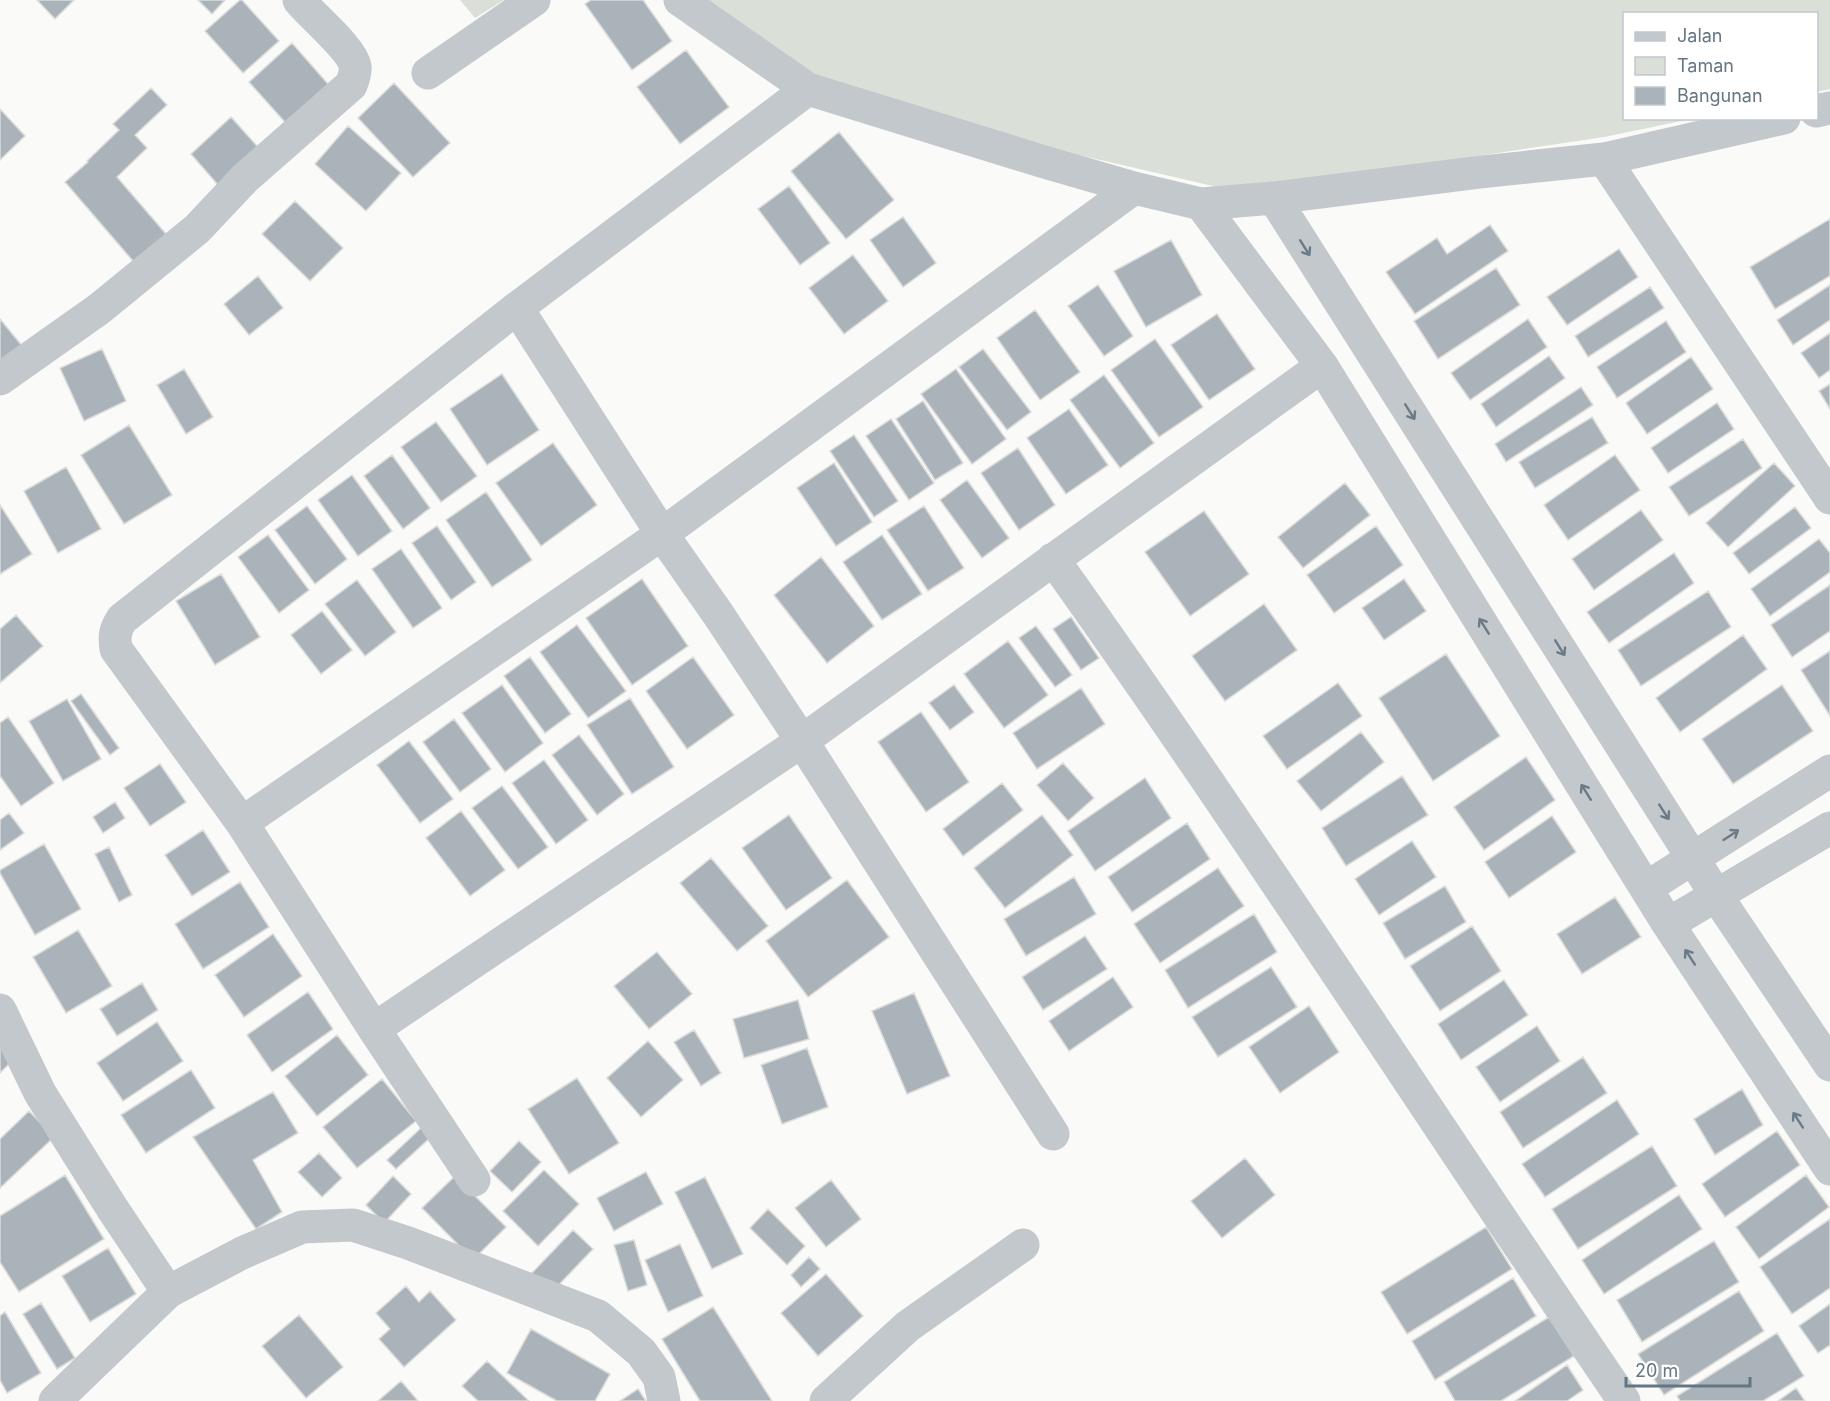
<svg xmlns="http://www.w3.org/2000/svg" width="1830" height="1401" font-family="Inter,sans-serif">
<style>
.green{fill:#dadfd7}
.building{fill:#aab3b9;stroke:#dcdcda;stroke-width:1.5}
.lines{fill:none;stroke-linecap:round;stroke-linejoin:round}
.minor{stroke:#c3c8cc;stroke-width:33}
.oneway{stroke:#6a7a87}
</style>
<rect width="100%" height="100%" fill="#fafaf8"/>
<path class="green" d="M460 0H504L475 18Z
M695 0H1830V89L1817 92 1816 14H1624V118L1691 119 1604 137 1239 192 854 103Z"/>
<path class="building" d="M37 0H74L55 19Z
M198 0H225L212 14Z
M240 0H242L279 41 243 73 205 31Z
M591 0H643L672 41 632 70 585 4Z
M292 43 335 92 292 130 249 82Z
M686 50 729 107 680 144 637 87Z
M394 83 450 143 413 177 358 118Z
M151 88 167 105 135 135 147 148 117 177 172 241 139 268 65 182 88 162 87 161 119 130 113 124Z
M0 109 25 136 0 160Z
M231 117 266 156 225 193 191 154Z
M348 126 401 173 366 211 315 164Z
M839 132 894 200 846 239 791 171Z
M789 186 830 243 800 265 758 209Z
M295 201 343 248 310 281 262 234Z
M903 217 936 263 903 287 870 240Z
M1830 219V276L1775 309 1750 267Z
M1490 225 1508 251 1415 314 1386 272 1437 238 1447 254Z
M1171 240 1202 295 1146 327 1114 271Z
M1619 249 1638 277 1567 325 1547 297Z
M853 255 888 301 844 334 809 288Z
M1496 268 1520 305 1438 359 1414 321Z
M258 276 283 308 249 335 224 304Z
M1098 285 1133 336 1104 356 1068 306Z
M1830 285V320L1793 345 1777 320Z
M1650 287 1664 308 1588 357 1575 336Z
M1035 310 1080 372 1040 400 997 338Z
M1217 314 1255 369 1209 400 1171 345Z
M0 319 23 347 0 365Z
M1528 319 1547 347 1470 400 1451 373Z
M1666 321 1686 352 1617 398 1597 367Z
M1830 333V370L1819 378 1801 353Z
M1155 339 1203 407 1159 437 1111 370Z
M102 349 126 401 84 421 60 368Z
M983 349 1031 412 1007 430 959 367Z
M1549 356 1565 378 1496 427 1481 404Z
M1691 357 1713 389 1647 434 1626 403Z
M184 369 213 417 186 434 157 385Z
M956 369 1006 439 972 464 921 394Z
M502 374 539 430 487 465 450 409Z
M1104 375 1154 443 1120 468 1070 400Z
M1830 384V409L1819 391Z
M1581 387 1593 405 1506 462 1495 444Z
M923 401 963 463 935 480 896 419Z
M1717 403 1734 429 1668 473 1651 448Z
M1069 409 1108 465 1066 494 1027 438Z
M1592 417 1608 443 1535 488 1519 462Z
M891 419 934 483 909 500 866 436Z
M436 422 477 476 441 502 401 447Z
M129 425 172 495 124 524 81 455Z
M854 435 898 501 874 517 830 451Z
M1743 439 1762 468 1689 516 1669 487Z
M553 443 597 505 541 546 496 483Z
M1018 448 1055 505 1019 530 981 473Z
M392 455 430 508 403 529 364 476Z
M1615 455 1640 490 1568 540 1544 505Z
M834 463 872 522 836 546 797 488Z
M1774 463 1795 486 1728 547 1706 523Z
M66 467 101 529 58 553 24 491Z
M352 475 392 531 358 556 318 500Z
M967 480 1009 538 982 558 940 500Z
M1345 483 1370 515 1303 568 1278 537Z
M486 492 532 560 492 587 446 520Z
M0 505 32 554 0 574Z
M307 506 347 559 315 584 275 530Z
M924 506 964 568 928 591 887 530Z
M1795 507 1811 528 1749 574 1733 553Z
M1641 510 1663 540 1594 590 1572 559Z
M1204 511 1249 574 1190 616 1145 552Z
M437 526 476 582 451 600 412 543Z
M1376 526 1403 565 1334 613 1307 575Z
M268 535 309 590 279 613 238 557Z
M882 535 922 594 882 620 843 562Z
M1819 539 1830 553V572L1770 616 1751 589Z
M401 549 442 608 413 628 372 569Z
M1674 553 1694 583 1609 643 1587 612Z
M821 557 874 626 827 663 774 595Z
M221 574 260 637 215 665 176 601Z
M642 579 688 646 632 685 586 618Z
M1404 579 1426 611 1384 640 1362 608Z
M357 580 396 632 365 656 325 604Z
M1830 585V631L1792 657 1771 625Z
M1708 591 1731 627 1641 686 1618 650Z
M1264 604 1297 650 1225 701 1192 656Z
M322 611 352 650 321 674 291 635Z
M16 615 43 646 0 683V629Z
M1071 617 1099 658 1081 670 1053 629Z
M577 625 626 691 588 718 540 652Z
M1036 626 1072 675 1055 687 1019 638Z
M1743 635 1767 669 1680 732 1656 698Z
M1008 641 1048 695 1004 728 964 674Z
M1830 651V716L1801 670Z
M1446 654 1500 736 1433 781 1379 698Z
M530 657 571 714 545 733 504 676Z
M693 657 734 715 687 749 646 691Z
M1338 683 1362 716 1287 769 1263 736Z
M502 685 543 743 505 772 462 713Z
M954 685 974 712 950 730 929 703Z
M1782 685 1813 731 1733 784 1702 739Z
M1081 688 1105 724 1037 769 1013 733Z
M81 694 119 748 110 755 71 701Z
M630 698 674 767 632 794 587 725Z
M67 699 101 759 63 781 29 721Z
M921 712 969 782 926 812 878 742Z
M8 717 54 783 21 806 0 776V723Z
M454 719 491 769 460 792 423 742Z
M1361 732 1384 762 1321 811 1297 781Z
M579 735 624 794 597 815 552 755Z
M409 741 453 799 420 823 377 765Z
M1526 757 1555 800 1484 850 1454 807Z
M544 760 588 820 556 844 512 783Z
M1063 763 1094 798 1068 821 1037 785Z
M160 764 186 802 150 826 124 788Z
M1402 776 1428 815 1346 866 1322 828Z
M1145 778 1171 818 1095 871 1068 831Z
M1002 783 1023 810 963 856 943 829Z
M502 786 548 847 518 869 472 808Z
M115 802 125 818 103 833 93 817Z
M461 811 505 870 470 896 426 838Z
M9 813 24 833 0 850V820Z
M789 815 832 878 786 910 742 848Z
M1042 815 1073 855 1005 908 974 868Z
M1552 816 1576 852 1509 898 1485 862Z
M1187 823 1210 859 1132 912 1108 877Z
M203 830 230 872 192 896 165 855Z
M1412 841 1436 877 1379 915 1355 879Z
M44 844 81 909 35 935 0 873V870Z
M109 847 132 895 119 902 95 854Z
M711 858 768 926 737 951 680 883Z
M1218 868 1244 906 1160 963 1134 924Z
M1074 877 1096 914 1026 956 1004 919Z
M847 880 889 937 808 997 766 941Z
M240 882 269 927 203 969 175 924Z
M1445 886 1466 922 1405 959 1383 923Z
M1615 897 1641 937 1582 974 1557 934Z
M1254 914 1277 952 1188 1008 1165 970Z
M1472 926 1501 971 1440 1011 1410 966Z
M78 930 112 986 66 1013 33 957Z
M273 934 302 976 244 1017 215 975Z
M1085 936 1107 969 1043 1010 1022 977Z
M657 952 692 994 649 1029 614 986Z
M1271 967 1297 1007 1218 1057 1192 1017Z
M1113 977 1133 1007 1069 1051 1049 1021Z
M1504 980 1528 1015 1461 1060 1438 1024Z
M142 983 158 1010 117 1036 100 1009Z
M308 992 333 1029 272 1072 247 1035Z
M914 993 950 1076 907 1094 872 1011Z
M798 1000 809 1039 744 1058 733 1019Z
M1309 1006 1339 1052 1280 1093 1249 1047Z
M157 1022 183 1061 123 1101 97 1063Z
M1537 1026 1560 1061 1500 1102 1476 1067Z
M694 1030 721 1073 701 1086 674 1042Z
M337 1035 368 1075 317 1116 285 1076Z
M648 1041 683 1080 641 1117 607 1078Z
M0 1046 13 1060 0 1073Z
M807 1048 828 1107 782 1124 761 1065Z
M1583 1057 1607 1093 1523 1148 1500 1112Z
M191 1070 215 1108 146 1153 121 1115Z
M577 1078 619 1143 569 1174 528 1109Z
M382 1079 416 1121 357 1168 323 1127Z
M1742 1089 1763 1125 1715 1155 1694 1119Z
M273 1092 298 1133 253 1160 282 1212 256 1229 193 1137Z
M1617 1100 1639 1134 1545 1197 1522 1164Z
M29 1111 54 1137 0 1188V1139Z
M422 1127 431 1137 396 1169 387 1160Z
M1777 1131 1800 1165 1725 1217 1702 1184Z
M519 1141 541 1162 512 1192 490 1171Z
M1652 1146 1677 1186 1578 1249 1552 1209Z
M319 1153 342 1178 322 1197 298 1172Z
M1245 1158 1275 1195 1222 1238 1191 1201Z
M544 1170 579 1204 538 1246 503 1211Z
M646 1172 663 1204 614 1231 597 1198Z
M65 1175 104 1239 19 1292 0 1262V1216Z
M1806 1175 1829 1207 1759 1259 1736 1227Z
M393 1176 411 1194 384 1223 366 1205Z
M455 1176 506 1227 473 1260 422 1208Z
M705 1177 743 1254 712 1269 675 1192Z
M831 1180 861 1219 826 1247 795 1208Z
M1679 1195 1702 1229 1604 1294 1582 1260Z
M768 1209 805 1246 787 1265 750 1228Z
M1830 1219V1288L1792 1314 1760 1267Z
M1486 1227 1512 1269 1407 1334 1381 1292Z
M573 1230 593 1249 551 1293 531 1274Z
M634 1240 647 1285 628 1291 614 1245Z
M1714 1241 1739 1282 1642 1342 1617 1300Z
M680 1244 703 1296 668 1312 645 1260Z
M108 1248 136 1294 90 1322 62 1276Z
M809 1257 820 1269 801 1287 791 1275Z
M826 1274 863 1316 818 1356 781 1313Z
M1513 1278 1536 1316 1435 1380 1412 1341Z
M406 1286 419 1302 430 1291 456 1320 404 1367 379 1339 390 1329 376 1313Z
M1739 1291 1764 1331 1664 1395 1638 1354Z
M41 1303 75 1358 57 1369 23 1314Z
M1830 1304V1345L1818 1353 1799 1326Z
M713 1307 772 1401H700L662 1339Z
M5 1312 41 1373 7 1393 0 1380V1316Z
M299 1315 343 1367 306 1398 262 1346Z
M1549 1317 1574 1356 1501 1401H1455L1444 1382Z
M531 1329 610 1374 595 1401H557L507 1373Z
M1777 1333 1804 1376 1763 1401H1680L1677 1396Z
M487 1361 529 1401H478L462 1386Z
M1567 1365 1583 1390 1567 1401H1515Z
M401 1381 418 1401H378Z
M1796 1388 1805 1401H1778Z
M638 1389 646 1401H620Z"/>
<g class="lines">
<path class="minor" d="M680 0 808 89 1041 161 1134 188 1201 204 1274 198 1481 172 1604 159 1784 118
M428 73 534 0
M1816 111 1830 108
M1604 159 1830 498
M1274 198 1716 895 1830 1065
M1201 204 1322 366 1668 924 1830 1169
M517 308 662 534 718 614 802 741 1053 1134
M0 379 99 309 197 229 245 178 351 85C353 80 356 72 355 66 352 49 312 16 299 0
M1053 559C1250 835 1433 1121 1624 1401
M242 823 662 534 1134 188
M1646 888 1830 771
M1668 924 1830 828
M0 1010 40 1093 112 1208 168 1292 242 1253 302 1227 353 1225 408 1243 598 1316 641 1352 659 1377 664 1401
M374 1029 802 741 1322 366
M474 1180 374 1029 242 823 116 649C114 636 115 630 122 619L517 308 808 89
M55 1401 168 1292
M826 1401 908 1326 1023 1245"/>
</g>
<defs><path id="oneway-shaft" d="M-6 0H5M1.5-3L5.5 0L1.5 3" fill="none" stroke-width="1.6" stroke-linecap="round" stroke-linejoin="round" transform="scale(1.5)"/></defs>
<g class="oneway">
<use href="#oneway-shaft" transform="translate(1305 248) rotate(58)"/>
<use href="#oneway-shaft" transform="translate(1410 412) rotate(58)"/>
<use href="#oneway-shaft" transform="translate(1484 626) rotate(-122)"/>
<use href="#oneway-shaft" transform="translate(1560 648) rotate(58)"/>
<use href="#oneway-shaft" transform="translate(1586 792) rotate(-122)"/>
<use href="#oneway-shaft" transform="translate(1664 812) rotate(57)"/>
<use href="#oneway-shaft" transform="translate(1731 835) rotate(-33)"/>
<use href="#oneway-shaft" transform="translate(1690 957) rotate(-123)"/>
<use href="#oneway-shaft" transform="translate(1798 1120) rotate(-123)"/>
</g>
<rect x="1623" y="12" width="195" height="108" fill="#ffffff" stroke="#c1c8cd" stroke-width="1.5"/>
<rect x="1635" y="32" width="30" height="9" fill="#c3c8cc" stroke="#c1c8cd" stroke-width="1.5"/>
<text x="1677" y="42" font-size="18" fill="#657683">Jalan</text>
<rect x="1635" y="57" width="30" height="18" fill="#dadfd7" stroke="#c1c8cd" stroke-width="1.5"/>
<text x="1677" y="72" font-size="18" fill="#657683">Taman</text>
<rect x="1635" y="87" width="30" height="18" fill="#aab3b9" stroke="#c1c8cd" stroke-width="1.5"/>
<text x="1677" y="102" font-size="18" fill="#657683">Bangunan</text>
<path d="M1626 1377v9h124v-9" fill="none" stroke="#657683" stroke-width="3"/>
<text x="1635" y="1377" font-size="18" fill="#657683" stroke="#ffffff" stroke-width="4.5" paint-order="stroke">20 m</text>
</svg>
